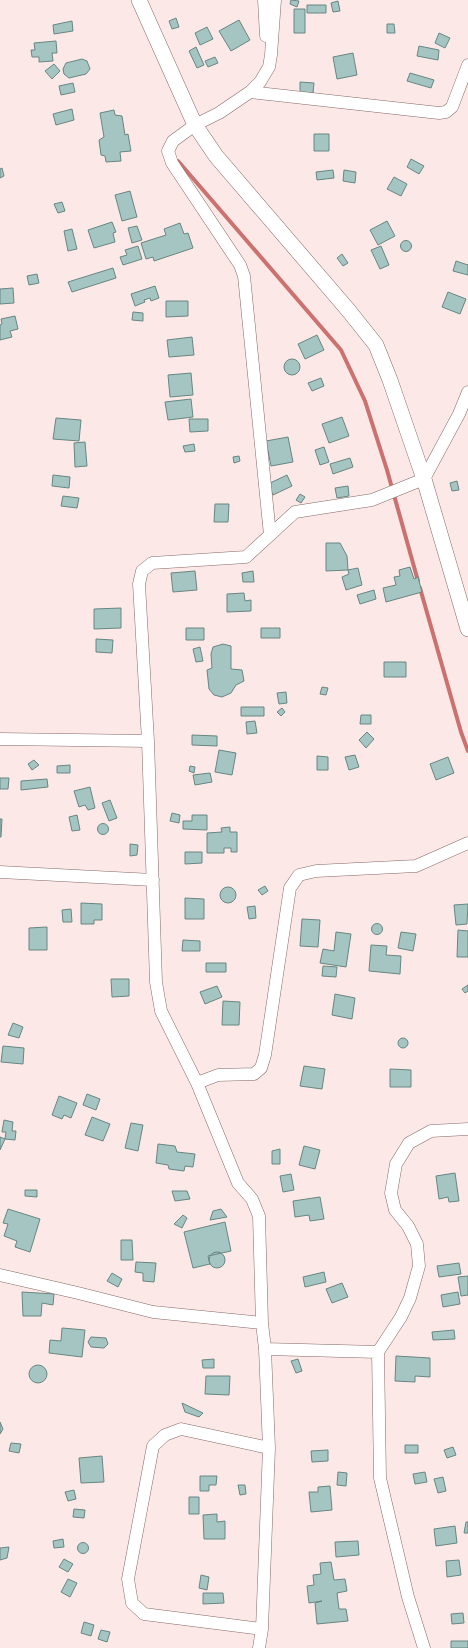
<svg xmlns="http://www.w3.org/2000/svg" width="468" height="1648" font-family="Raleway,sans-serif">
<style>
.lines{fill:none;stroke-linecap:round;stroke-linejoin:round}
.stream{stroke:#cb716f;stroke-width:4}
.building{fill:#a5c5c2;stroke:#678682}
.minor-casing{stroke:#856968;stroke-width:13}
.tertiary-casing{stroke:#856968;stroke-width:16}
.minor{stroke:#fff;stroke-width:12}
.tertiary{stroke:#fff;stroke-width:15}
</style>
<rect width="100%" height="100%" fill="#fce9e7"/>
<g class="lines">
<path class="stream" d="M178 161 341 350 365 401 387 470 418 581
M420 588 461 732 468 751"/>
</g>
<path class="building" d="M291 0 299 1 297 7 290 4Z
M338 1 340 11 333 12 331 3Z
M307 5H326V13H307Z
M294 9H305V33H294Z
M176 18 179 27 172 29 169 21Z
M239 20 250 40 231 51 219 31Z
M72 21 73 31 54 34 53 25Z
M387 24H394L395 33H387Z
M207 27 213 39 200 45 195 33Z
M439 33 450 38 445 48 435 43Z
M56 41 57 53H52L53 61 39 62V57H32L31 50H35L34 43Z
M419 46 439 50 438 60 417 56Z
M196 47 204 65 197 68 189 51Z
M353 53 357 75 337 79 333 57Z
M215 57 218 63 208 67 205 61Z
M82 59 87 61 90 69 86 74 69 78 64 74 63 69 66 63Z
M54 64 60 71 52 79 45 71Z
M410 73 434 80 431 88 407 81Z
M300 82 314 83 313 93H300Z
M73 83 75 92 61 95 59 86Z
M72 109 74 120 56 125 53 114Z
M114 110 115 115 122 116 125 135 128 134 131 151 120 152 121 161 106 162 105 156 101 155 99 140 104 137 100 113Z
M314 134H329V151H314Z
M411 159 424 166 419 174 407 167Z
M2 168 4 176 0 178V169Z
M333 170 334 178 317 180 316 172Z
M344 170 356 172 355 183 343 181Z
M394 177 407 184 401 196 387 189Z
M130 191 137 217 122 221 115 195Z
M62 202 65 211 58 213 54 204Z
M387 221 395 236 378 245 370 230Z
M112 222 116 232 113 233 115 242 94 248 88 230Z
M180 223 184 234 188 233 193 248 154 261 153 257 146 259 141 243 166 235 164 229Z
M137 226 142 240 132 243 128 228Z
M72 229 77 249 68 251 64 231Z
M400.5 246a5.5 5.5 0 1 1 11 0a5.5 5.5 0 1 1-11 0Z
M138 246 142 259 123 265 120 257 127 255 125 250Z
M381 246 389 265 380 269 371 250Z
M342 254 348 263 343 266 337 258Z
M456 261 468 265V275L453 271Z
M113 268 116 278 72 292 68 282Z
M37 274 39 283 29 285 27 276Z
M155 286 159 298 151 301 150 298 144 300 145 302 135 306 131 294Z
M13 288 14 303 0 304V289Z
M448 292 466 299 460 314 442 307Z
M166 301H188V316L166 317Z
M133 312 143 313V321L132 320Z
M15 316 18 329 10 331 12 337 0 340V325L2 324 1 319Z
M317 335 324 350 305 359 298 344Z
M192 337 194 355 169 357 167 340Z
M284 367a8 8 0 1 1 16 0a8 8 0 1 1-16 0Z
M191 373 193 395 170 397 168 375Z
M321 378 324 386 312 391 308 383Z
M191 399 193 417 168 420 165 402Z
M342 417 349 436 329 443 322 424Z
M56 418 81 420 79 441 53 439Z
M189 419H208V431L190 432Z
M288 437 293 462 271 466 266 441Z
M85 442 87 466 75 467 74 443Z
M194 444 195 451 185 452 183 446Z
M324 447 329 462 320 465 315 450Z
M239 456 240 461 234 463 233 457Z
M350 458 353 467 333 474 330 464Z
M53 475 70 477 69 488 52 486Z
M287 475 292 486 273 495 268 484Z
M457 481 459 490 452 491 450 483Z
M348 486 349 496 337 498 335 488Z
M300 494 305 497 301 503 296 500Z
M63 496 79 498 77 508 61 506Z
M215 504H229L228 522H214Z
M326 543H340L347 556 348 570 326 571Z
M410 567 414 579 418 577 422 592 386 602 383 588 396 585 394 577 400 576 399 570Z
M358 568 362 585 346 590 342 577 349 574 348 570Z
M195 571 197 590 173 592 171 573Z
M253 571 254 582H243L242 573Z
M374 590 376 599 360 604 357 595Z
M244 593 245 601 251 600V611L227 612V594Z
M121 608V628L94 629V609Z
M186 628H204V640H186Z
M261 628H280V638H261Z
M96 639 113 640 112 653 96 652Z
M223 644 231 646V669L242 670 244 681 236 685 231 693 222 697 214 695 209 689 207 670 212 668 211 654 213 647Z
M200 647 203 661 196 662 193 649Z
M384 662H406V677H384Z
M322 687 328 688 326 695 320 694Z
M286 692 287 703 279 704 277 693Z
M241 707H264V716H241Z
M282 708 285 712 281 716 277 712Z
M361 715H371V724H360Z
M255 721 257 733 247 734 246 722Z
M367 732 374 739 366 748 359 740Z
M192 735 217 736V746L192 745Z
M219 750 236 753 232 775 215 772Z
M355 755 359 767 349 770 345 757Z
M317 756 328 757V770H317Z
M448 757 454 773 436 780 430 764Z
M34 760 39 765 32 770 28 764Z
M70 765V773H57V766Z
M190 766 195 767 194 773 189 771Z
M210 773 212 782 195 785 193 775Z
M0 778H9L8 789H0Z
M47 779 48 787 21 790V781Z
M90 787 95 808 88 810 85 805 79 807 74 791Z
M110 800 117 818 109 821 102 803Z
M172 813 180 815 179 823 170 821Z
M77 815 80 830 72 831 69 817Z
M192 815H207V830L183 829V821H192Z
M0 819H2L1 837H0Z
M97.5 829a5.5 5.5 0 1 1 11 0a5.5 5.5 0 1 1-11 0Z
M230 827V832H237V852H231V848H224V853H207V833L222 832 221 828Z
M130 844 138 845 137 855 130 856Z
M185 852H202V863L185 864Z
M265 886 268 891 262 895 258 890Z
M220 895a8 8 0 1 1 16 0a8 8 0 1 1-16 0Z
M185 898 204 899V919H185Z
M81 903 102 904V920H94V924H81Z
M468 904 467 924 456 925 454 905Z
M255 906 256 918 249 919 247 907Z
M71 909 72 922H63L62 910Z
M302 919 320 920 318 947 300 946Z
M371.5 929a5.5 5.5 0 1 1 11 0a5.5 5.5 0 1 1-11 0Z
M47 927V950H29V928Z
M458 930 468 931V957H457Z
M336 932 351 934 346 967 320 963 323 949 334 951Z
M401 932 416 934 413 951 398 948Z
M183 940 200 941V951H182Z
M371 945 387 946 386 955 401 956 400 974 369 971Z
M206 963H226V972H206Z
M323 966 337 967 336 977 322 976Z
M111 979H129V996L112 997Z
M468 985V991L465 993 462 989Z
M217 986 222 997 205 1004 200 992Z
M335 994 355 998 352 1019 332 1015Z
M223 1001 240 1002 239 1025H222Z
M13 1023 23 1027 19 1038 8 1035Z
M398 1043a5 5 0 1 1 10 0a5 5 0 1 1-10 0Z
M3 1046 24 1048 23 1064 1 1062Z
M304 1066 325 1069 322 1089 300 1086Z
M390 1069 411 1070V1087H390Z
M87 1094 100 1099 96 1110 83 1105Z
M59 1096 77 1103 71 1118 64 1115 62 1119 52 1115Z
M92 1117 110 1124 103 1141 85 1135Z
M4 1120 13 1122 12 1131H16L15 1140 5 1139 6 1132H2Z
M131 1123 143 1125 138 1151 125 1148Z
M0 1137 5 1139 0 1150Z
M158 1144 175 1146 177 1152 195 1154 193 1167 185 1166 184 1171 169 1169 168 1165 156 1163Z
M304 1146 320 1150 315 1169 299 1165Z
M280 1149V1164H272V1151Z
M455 1173 459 1201 449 1202 448 1197 439 1199 436 1176Z
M291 1174 294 1190 283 1192 280 1176Z
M25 1190H37V1197L25 1196Z
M172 1191H187L190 1199 175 1201Z
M320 1197 324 1219 310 1221 309 1215 295 1217 293 1201Z
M8 1209 40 1219 30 1252 15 1247 17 1241 4 1236 8 1224 3 1223Z
M221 1209 227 1217 210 1220 213 1211Z
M183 1215 187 1218 182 1228 174 1224Z
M225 1222 231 1251 208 1256 210 1264 193 1268 184 1232Z
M121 1240H132L133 1260H121Z
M209 1260a8 8 0 1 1 16 0a8 8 0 1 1-16 0Z
M136 1262 156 1263 154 1282 143 1281V1273L135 1272Z
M459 1263 461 1274 439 1277 437 1266Z
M324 1272 326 1282 305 1287 303 1277Z
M112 1273 122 1279 118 1287 107 1281Z
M468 1276V1295L461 1296 458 1277Z
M342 1283 348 1297 332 1303 326 1289Z
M22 1292 54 1294 53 1305 42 1303 41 1316H23Z
M458 1292 460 1304 443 1307 441 1295Z
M62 1328 85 1330 82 1357 49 1353 50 1340 61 1341Z
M454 1330 455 1339 433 1340 432 1332Z
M91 1337 106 1338 108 1344 104 1348 91 1347 88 1342Z
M396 1356 430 1358V1377L415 1376V1382L395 1381Z
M214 1359V1368H203L202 1360Z
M298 1359 302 1371 296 1373 291 1361Z
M29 1374a9 9 0 1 1 18 0a9 9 0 1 1-18 0Z
M206 1376H230L229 1395 205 1394Z
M182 1403 203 1413 199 1417 185 1412Z
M0 1422 3 1429 0 1434Z
M11 1443 21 1444 19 1453 9 1451Z
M405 1445H418V1453H405Z
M453 1447 456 1455 447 1458 444 1450Z
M328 1450V1461L312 1462 311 1451Z
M102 1456 104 1482 81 1483 79 1458Z
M338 1472 347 1473 346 1486 337 1485Z
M425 1472 427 1482 415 1484 413 1474Z
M200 1476H217L216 1485H209V1491H200Z
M443 1477 446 1491 438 1493 434 1479Z
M238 1485H245L246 1494 240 1495Z
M330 1486 332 1510 311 1512 309 1492H318V1487Z
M74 1490 76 1499 68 1501 65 1492Z
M189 1497H199V1514H189Z
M74 1509 85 1510 84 1518 73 1517Z
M217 1514V1522L225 1521V1539H204L203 1515Z
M466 1522H468V1533H464Z
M455 1526 457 1543 436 1546 434 1529Z
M63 1539 64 1547 54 1548 53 1541Z
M358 1541 359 1555 336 1557 335 1542Z
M77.5 1548a5.5 5.5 0 1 1 11 0a5.5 5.5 0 1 1-11 0Z
M9 1547 7 1558 0 1560V1548Z
M64 1559 73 1564 68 1572 59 1567Z
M459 1560 461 1575 447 1577 446 1561Z
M331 1562 334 1580 345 1579 347 1591 337 1593 339 1609H346L348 1621 317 1624 315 1603 322 1601 309 1603 307 1586 314 1585 313 1575 321 1574 320 1563Z
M201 1575 209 1577 207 1590 199 1588Z
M68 1579 77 1583 70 1597 61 1592Z
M203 1593H223L224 1603 203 1604Z
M463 1613 464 1623 452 1624 451 1614Z
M84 1622 94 1625 91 1636 81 1633Z
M101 1630 110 1632 107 1642 98 1639Z
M451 1641H468V1648H451Z"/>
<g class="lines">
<g class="minor-casing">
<path id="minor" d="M264 0 266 36
M250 92 439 113 446 112 452 107 468 65
M270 535 244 276 240 265 172 163 168 151 173 141 195 125 219 113 250 92 260 82 269 67 271 55 275 0
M0 739 148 741
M0 872 153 880
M197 1083 218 1075 254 1074 261 1068 265 1055 290 888 299 875 316 871 416 866 468 843
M0 1275 78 1293 153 1312 262 1323
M265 1349 378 1352
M262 1629 144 1614 132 1603 128 1579 153 1446 165 1435 181 1429 269 1448
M259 1648 262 1629 269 1448 265 1349 262 1323 259 1216 252 1199 238 1183 197 1083 161 1011 156 982 148 741 139 584 142 571 152 563 246 557 295 512 372 500 424 479 459 414 468 392
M424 1648 408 1597 380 1478 378 1352 401 1317 410 1298 419 1266 417 1244 408 1226 395 1210 391 1193 396 1164 409 1143 431 1131 468 1129"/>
</g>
<g class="tertiary-casing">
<path id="tertiary" d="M139 0 195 125 216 156 349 311 376 345 390 380 424 479 468 629"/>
</g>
<use href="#minor" class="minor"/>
<use href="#tertiary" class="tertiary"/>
</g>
</svg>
